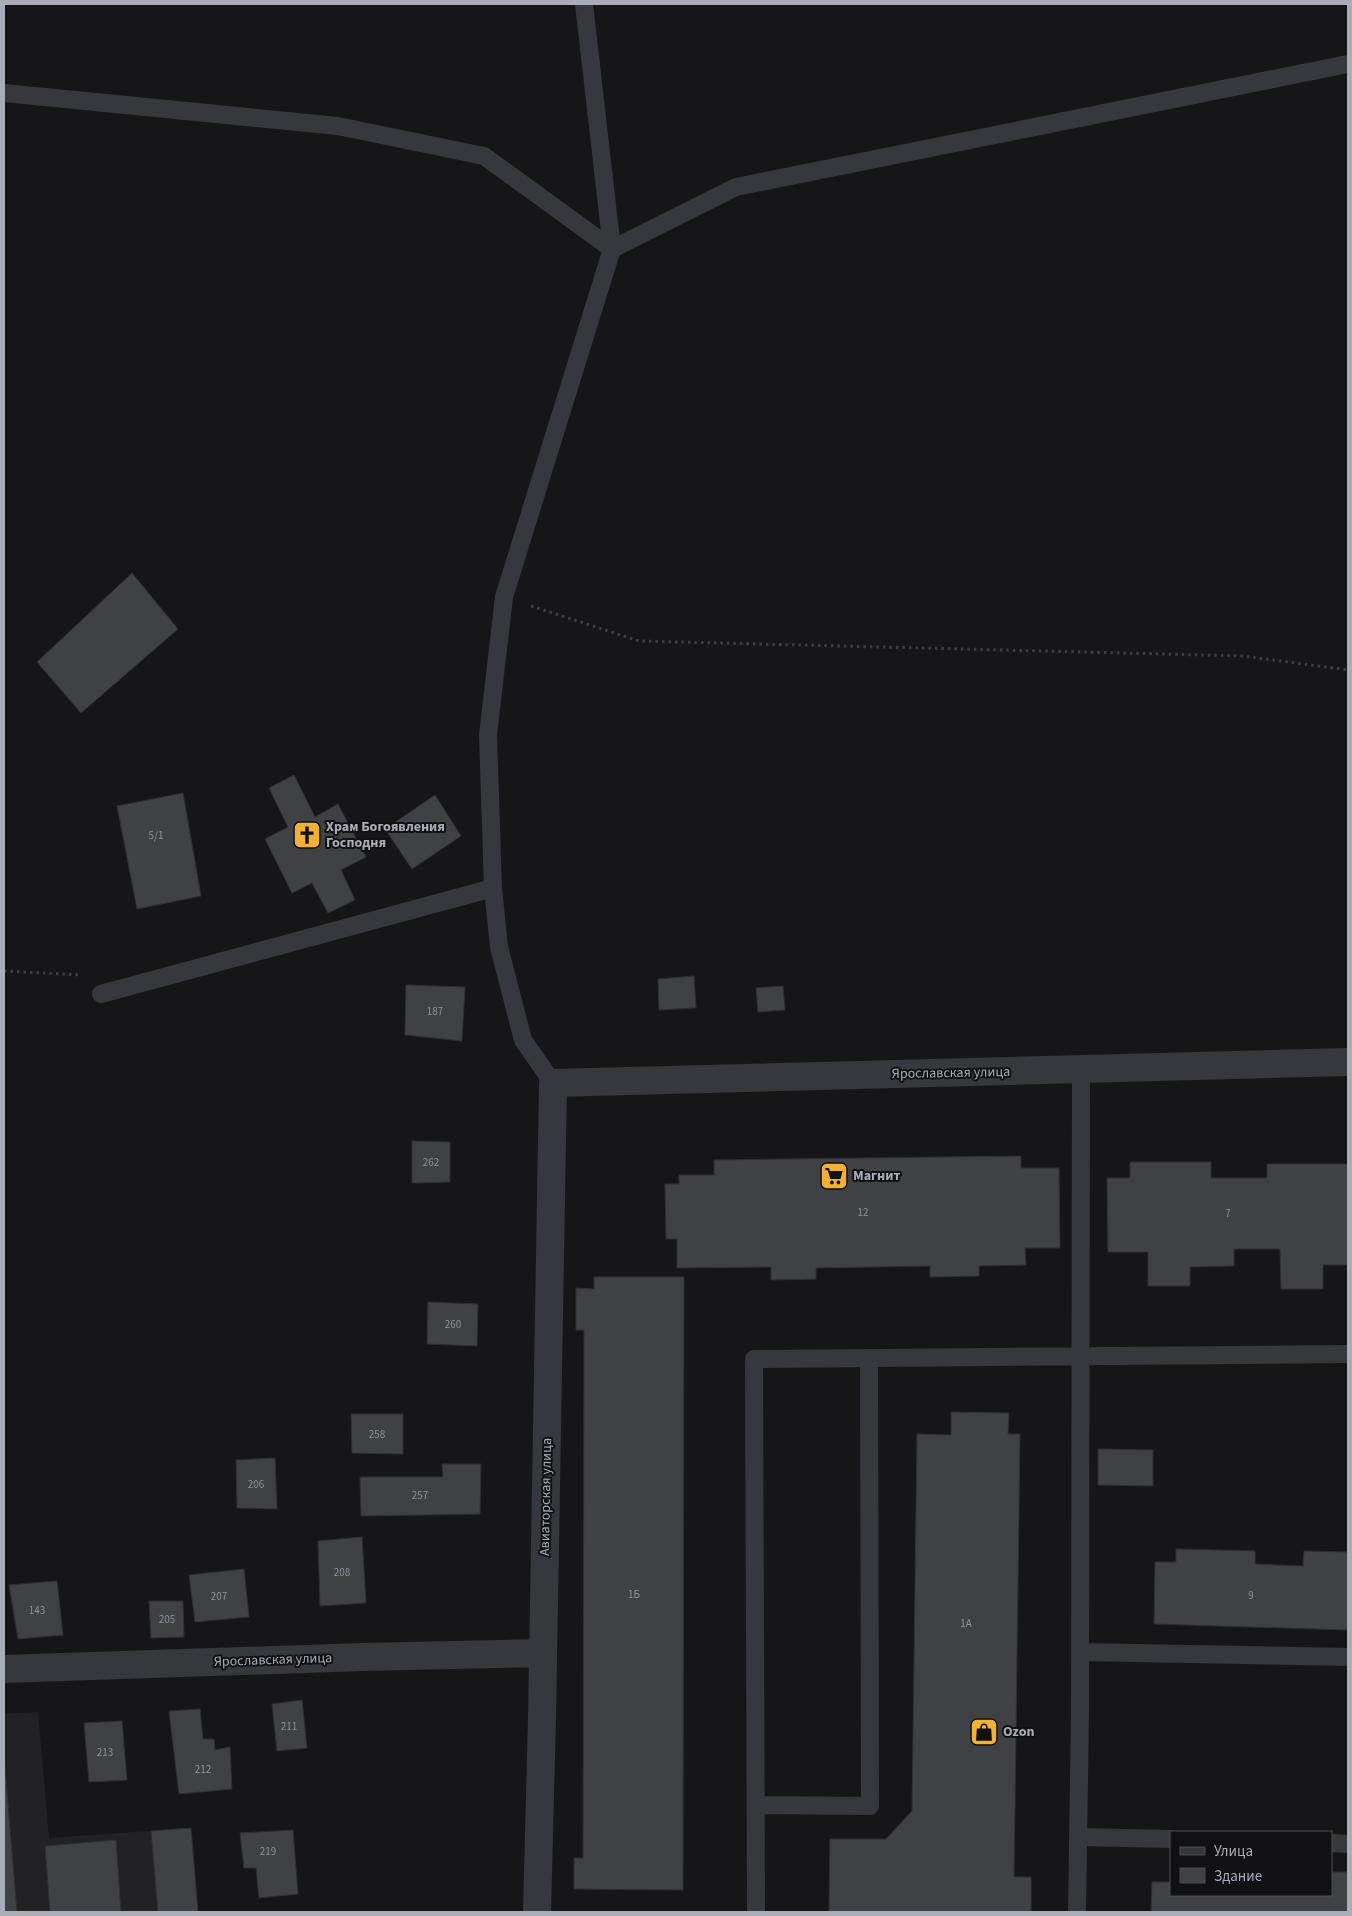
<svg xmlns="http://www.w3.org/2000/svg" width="1352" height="1916" font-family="'Source Sans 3',sans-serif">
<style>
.built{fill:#222225}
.building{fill:#404145;stroke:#303034}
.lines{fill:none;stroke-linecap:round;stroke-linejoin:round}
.path{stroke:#3d3f44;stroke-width:3;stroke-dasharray:2.5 4;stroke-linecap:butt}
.lane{stroke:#37383d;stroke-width:18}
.street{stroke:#37383d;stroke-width:28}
.labels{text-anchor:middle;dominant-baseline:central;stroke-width:4;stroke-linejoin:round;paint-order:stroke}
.number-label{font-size:11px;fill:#8e929b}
.poi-label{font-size:14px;font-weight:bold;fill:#a8adb8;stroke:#111113;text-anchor:start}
.street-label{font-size:14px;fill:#a8adb8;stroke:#111113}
</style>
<rect width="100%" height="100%" fill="#161618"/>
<path class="built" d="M38 1712 49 1838 191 1828 198 1912H4V1714Z"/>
<path class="building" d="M132 573 178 629 81 713 37 662Z
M294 775 315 817 338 804 366 857 341 870 355 900 328 913 312 883 292 893 265 839 288 827 269 788Z
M183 793 201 896 137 909 117 806Z
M435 795 461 836 412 869 385 829Z
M694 976 696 1008 659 1010 658 979Z
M406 985 465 987 462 1041 405 1035Z
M783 986 785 1010 758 1012 756 988Z
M412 1141 450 1142V1182L412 1183Z
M1021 1156V1168H1059L1060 1248H1025L1026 1265 979 1266V1276L930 1277V1266L816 1268V1279L771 1280V1267L677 1268V1239H666L665 1184H679V1175H714V1160Z
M1130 1162H1211V1178H1267V1164H1348V1265H1323V1289H1281L1280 1249H1234V1266L1190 1267V1286H1148V1252H1108L1107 1178H1130Z
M594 1277H684L683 1890 574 1889V1858H583L584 1330H576V1288L594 1289Z
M428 1302 478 1304 477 1346 427 1344Z
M951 1412 1009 1413 1008 1434H1020L1014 1877H1031V1912H829L830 1839H886L912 1811 917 1434 951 1435Z
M351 1414H403V1454L352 1453Z
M1098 1449 1153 1450V1486L1098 1485Z
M275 1458 277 1509 237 1508 236 1460Z
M442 1464H481L480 1514 361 1516 360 1477H443Z
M362 1537 366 1603 320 1606 318 1541Z
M1176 1549 1255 1551V1564L1303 1566 1304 1551 1348 1552V1630L1154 1624 1155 1562H1176Z
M244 1569 249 1617 195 1622 189 1575Z
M57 1581 63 1635 18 1639 9 1585Z
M149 1601H183L184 1637 151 1638Z
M302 1700 307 1748 277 1751 272 1704Z
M200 1709 203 1739H214L215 1750 230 1747 232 1789 179 1794 169 1711Z
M122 1721 127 1780 89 1782 84 1723Z
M4 1755 17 1912H4Z
M191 1828 198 1912H158L151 1831Z
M293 1830 298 1894 259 1898 256 1868H244L240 1833Z
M116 1840 121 1912H50L45 1846Z
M1331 1872H1348V1912H1151L1152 1882H1171V1895H1331Z"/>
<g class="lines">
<path class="path" d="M531 606 639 641 1243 656 1348 670
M4 971 82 975"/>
<path class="lane" d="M4 93 338 126 484 156 612 249
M612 249 736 187 1348 64
M101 994 493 888
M553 1083 523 1040 499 947 493 888 488 735 504 597 612 249 584 4
M1080 1652 1348 1657
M756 1805 870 1806 869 1358
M1078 1837 1171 1839
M1331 1843 1348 1844
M756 1912 754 1359 1348 1354
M1077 1912 1080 1712 1081 1070"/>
<path class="street" d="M4 1669 363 1657 543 1653
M537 1912 542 1718 553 1083 1348 1062"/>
</g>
<defs>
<g id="church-square" transform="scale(1.4375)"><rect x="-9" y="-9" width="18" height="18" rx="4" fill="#f2b134" stroke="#111113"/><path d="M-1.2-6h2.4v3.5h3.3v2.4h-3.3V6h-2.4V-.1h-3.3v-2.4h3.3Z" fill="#111"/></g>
<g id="supermarket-square" transform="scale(1.4375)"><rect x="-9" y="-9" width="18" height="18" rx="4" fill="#f2b134" stroke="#111113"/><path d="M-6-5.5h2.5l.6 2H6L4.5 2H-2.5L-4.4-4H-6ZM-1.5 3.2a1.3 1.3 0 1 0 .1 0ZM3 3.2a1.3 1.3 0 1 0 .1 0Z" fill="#111"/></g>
<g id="shop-square" transform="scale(1.4375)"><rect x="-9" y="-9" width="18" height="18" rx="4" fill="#f2b134" stroke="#111113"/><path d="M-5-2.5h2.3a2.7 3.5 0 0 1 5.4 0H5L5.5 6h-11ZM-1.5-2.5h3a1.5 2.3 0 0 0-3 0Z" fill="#111"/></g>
</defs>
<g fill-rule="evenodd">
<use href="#church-square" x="307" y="835"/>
<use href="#supermarket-square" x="834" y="1176"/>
<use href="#shop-square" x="984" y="1732"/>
</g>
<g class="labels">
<g class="number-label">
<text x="156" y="835">5/1</text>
<text x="435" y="1011">187</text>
<text x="431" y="1162">262</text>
<text x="863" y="1212">12</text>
<text x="1228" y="1213">7</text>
<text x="453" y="1324">260</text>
<text x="377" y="1434">258</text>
<text x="256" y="1484">206</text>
<text x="420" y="1495">257</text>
<text x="342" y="1572">208</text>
<text x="634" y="1594">1Б</text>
<text x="1251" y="1595">9</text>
<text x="219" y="1596">207</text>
<text x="37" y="1610">143</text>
<text x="167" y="1619">205</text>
<text x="966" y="1623">1А</text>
<text x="289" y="1726">211</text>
<text x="105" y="1752">213</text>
<text x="203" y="1769">212</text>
<text x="268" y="1851">219</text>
</g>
<g class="poi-label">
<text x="326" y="827">Храм Богоявления<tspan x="326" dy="16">Господня</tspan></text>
<text x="853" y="1176">Магнит</text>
<text x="1003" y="1732">Ozon</text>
</g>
<g class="street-label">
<text transform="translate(951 1073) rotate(-1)">Ярославская улица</text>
<text transform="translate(546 1497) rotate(-89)">Авиаторская улица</text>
<text transform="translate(273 1660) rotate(-2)">Ярославская улица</text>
</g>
</g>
<rect width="1352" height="1916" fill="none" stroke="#a8adb8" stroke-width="10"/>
<rect x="1170" y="1831" width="162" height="65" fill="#111113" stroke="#4d4f55"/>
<rect x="1180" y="1847" width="25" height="8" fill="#37383d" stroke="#4d4f55"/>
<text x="1214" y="1856" font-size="15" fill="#a8adb8">Улица</text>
<rect x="1180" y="1868" width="25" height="15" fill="#404145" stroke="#4d4f55"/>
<text x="1214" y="1881" font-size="15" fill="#a8adb8">Здание</text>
</svg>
